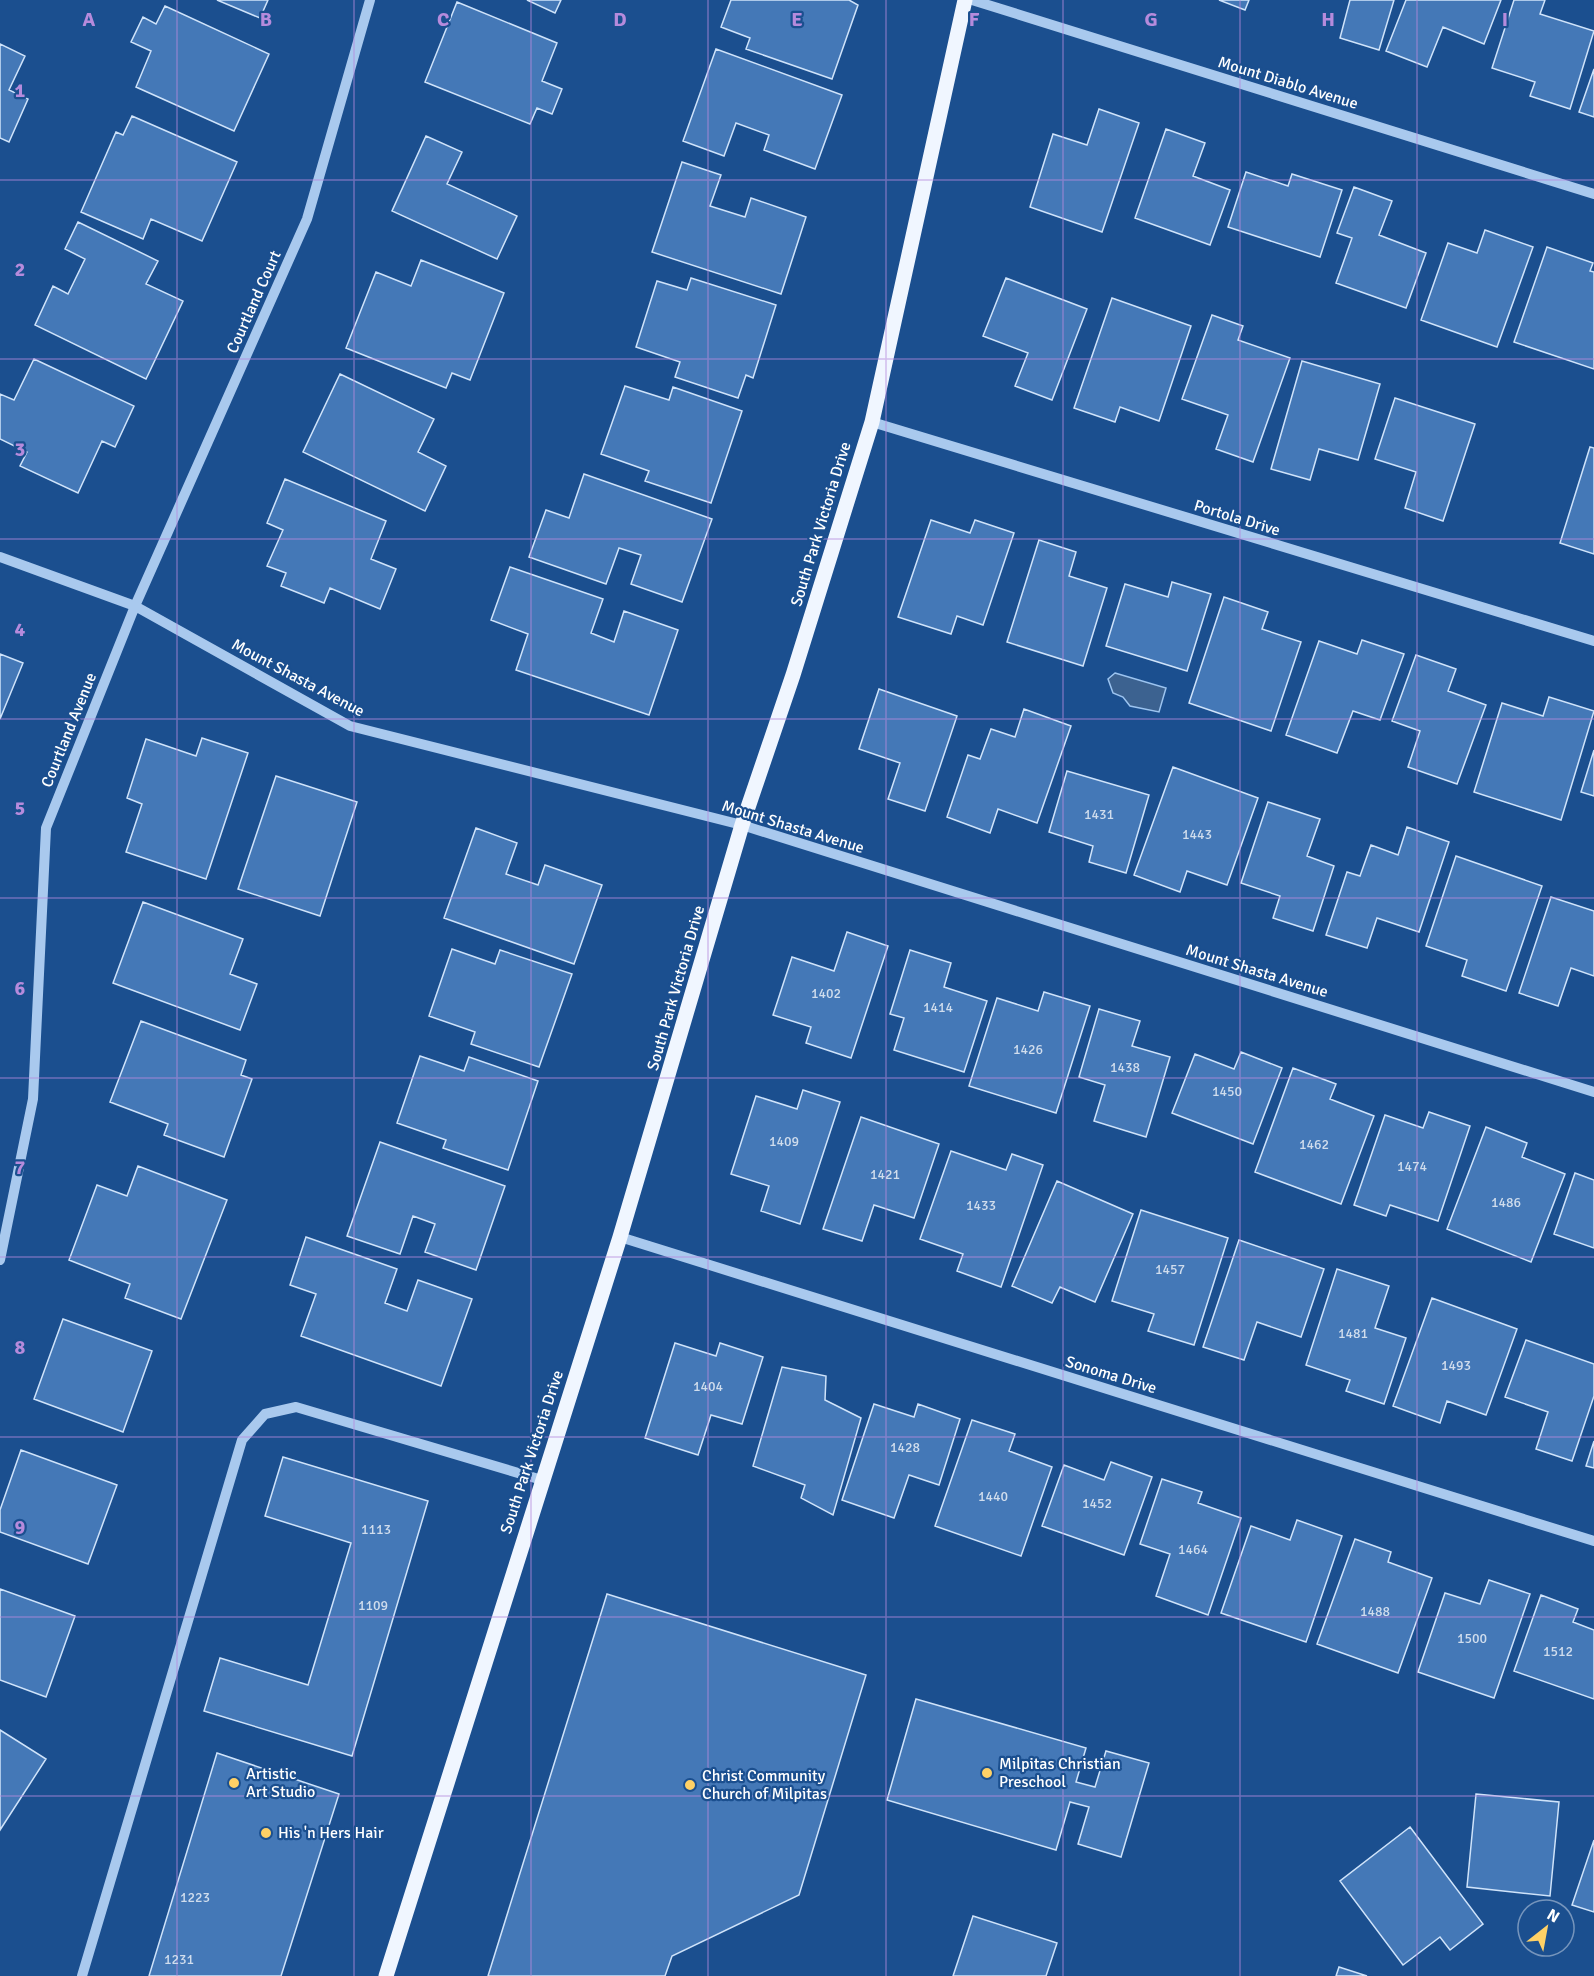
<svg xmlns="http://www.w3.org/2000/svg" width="1594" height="1976" font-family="Signika,sans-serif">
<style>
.water{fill:#3c6290;stroke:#9cc4f0;stroke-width:1.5}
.building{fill:#4478b7;stroke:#cfe3fa;stroke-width:1.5}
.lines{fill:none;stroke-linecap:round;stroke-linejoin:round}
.minor{stroke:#a9c9ee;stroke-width:10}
.major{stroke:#f0f6ff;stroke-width:15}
.grid{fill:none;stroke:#b68bdc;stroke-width:1.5;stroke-opacity:0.55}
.poi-dot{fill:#ffd166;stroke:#1b4f8f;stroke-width:2}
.labels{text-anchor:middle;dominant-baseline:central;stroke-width:4.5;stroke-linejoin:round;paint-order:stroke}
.number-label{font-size:14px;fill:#d0dded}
.street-label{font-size:16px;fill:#fff;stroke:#1b4f8f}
.poi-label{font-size:16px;fill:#fff;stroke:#1b4f8f;text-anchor:start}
.grid-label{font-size:20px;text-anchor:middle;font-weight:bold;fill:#b68bdc;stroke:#1b4f8f;stroke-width:4.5;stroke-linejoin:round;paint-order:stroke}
</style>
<rect width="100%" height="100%" fill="#1b4f8f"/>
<path class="water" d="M1115 673 1166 688 1159 712 1130 706 1123 697 1113 693 1108 679Z"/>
<path class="building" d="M217 0H268L260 18Z
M527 0H561L555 13Z
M731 0H849L858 5 832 79 746 49 750 38 721 27Z
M1219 0H1249L1245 10Z
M1350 0H1394L1379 50 1340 38Z
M1406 0H1501L1484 44 1443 27 1427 67 1386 51Z
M1514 0H1545L1540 14 1594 31 1570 109 1530 96 1535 82 1492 68Z
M457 2 557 43 542 81 562 89 552 114 537 108 530 124 425 82Z
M165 6 269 54 234 131 136 87 151 51 131 42 143 17 156 24Z
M0 44 25 56 9 90 28 99 9 142 0 138Z
M716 49 842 95 815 169 764 150 769 135 736 123 724 156 683 141Z
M1594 69V117L1579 112Z
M1099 109 1139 123 1102 232 1030 207 1053 134 1087 145Z
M132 116 237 162 202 241 151 219 143 239 81 212 116 132 123 135Z
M1166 129 1205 143 1193 176 1230 190 1210 245 1135 218Z
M426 136 462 152 447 184 517 216 497 259 392 211Z
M682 162 721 175 710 206 745 217 751 198 806 217 781 294 652 252Z
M1246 172 1288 186 1292 174 1342 190 1320 257 1228 227Z
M1354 187 1392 201 1379 235 1426 253 1406 308 1336 283 1352 238 1337 233Z
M78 222 158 261 146 284 183 301 146 379 35 325 53 286 68 294 85 259 65 249Z
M1485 230 1533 247 1497 347 1421 320 1448 243 1477 253Z
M1547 247 1593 263 1590 271 1594 272V369L1514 342Z
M421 260 504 293 470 380 452 373 446 388 346 348 376 272 411 286Z
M691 278 776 305 753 378 746 375 738 398 675 377 680 362 636 347 657 281 687 290Z
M1006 278 1087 309 1052 400 1015 386 1028 353 983 336Z
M1112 298 1191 326 1159 421 1120 407 1115 422 1074 408Z
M1212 315 1243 326 1238 340 1290 358 1253 462 1216 449 1228 415 1182 399Z
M34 359 134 406 115 447 102 441 78 493 20 466 27 452 0 439V394L14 400Z
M1302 361 1380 384 1358 460 1319 449 1310 480 1271 469Z
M340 374 434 419 418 452 446 466 425 511 303 452Z
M625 386 669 400 673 387 742 411 711 503 645 481 649 471 601 454Z
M1395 398 1475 424 1443 521 1405 508 1416 472 1375 459Z
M1590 447 1594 448V554L1560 543Z
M584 474 712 519 682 602 631 584 641 555 619 548 606 584 529 557 546 510 569 518Z
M285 479 386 521 371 559 396 569 380 609 330 588 324 603 281 586 286 573 267 566 283 530 267 523Z
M931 520 970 533 975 520 1014 533 983 625 957 616 951 634 898 617Z
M1039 540 1076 552 1069 576 1107 588 1083 666 1007 642Z
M510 567 603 599 591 633 614 642 624 611 678 630 649 715 516 670 528 634 491 620Z
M1172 582 1211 594 1187 671 1106 646 1125 584 1168 597Z
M1224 597 1268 612 1262 629 1301 642 1271 731 1189 703Z
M1362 640 1404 654 1380 720 1353 711 1337 753 1286 735 1319 641 1357 654Z
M0 654 23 663 0 719Z
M1416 655 1456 669 1448 691 1486 705 1457 784 1408 767 1420 731 1392 721Z
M879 689 957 716 925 811 888 799 900 763 859 749Z
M1549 697 1594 711 1561 820 1474 792 1502 703 1543 716Z
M1024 709 1071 726 1037 823 998 809 990 833 947 817 968 755 980 759 991 729 1015 737Z
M202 738 248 753 206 879 126 852 142 804 127 798 146 739 196 756Z
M1594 750V796L1581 792Z
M1173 767 1258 798 1227 885 1187 871 1180 892 1134 875Z
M1067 771 1149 795 1126 873 1089 862 1093 846 1049 832Z
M276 776 357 802 320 916 238 889Z
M1268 802 1320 819 1307 856 1334 866 1313 931 1273 918 1280 896 1241 883Z
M1407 827 1449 842 1419 932 1377 918 1367 948 1326 935 1347 872 1360 876 1371 845 1398 855Z
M476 828 517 843 506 874 538 885 545 865 602 885 574 964 444 918Z
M1456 856 1542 886 1506 991 1462 976 1467 960 1426 946Z
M1551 897 1594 911V976L1571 968 1558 1006 1519 993Z
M143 902 243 939 230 974 257 984 240 1030 113 983Z
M847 932 888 946 851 1058 806 1043 811 1027 773 1015 792 957 834 971Z
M452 949 495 964 500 950 572 974 539 1067 471 1044 475 1032 429 1016Z
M910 950 951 963 944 987 987 1001 964 1072 894 1050 904 1018 890 1014Z
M1044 992 1090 1006 1056 1113 969 1086 997 998 1038 1011Z
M1099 1009 1140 1021 1132 1046 1170 1057 1146 1137 1094 1121 1105 1085 1079 1077Z
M141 1021 246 1060 241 1075 252 1079 224 1157 164 1135 168 1124 110 1102Z
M1241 1052 1282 1068 1253 1144 1172 1113 1195 1054 1234 1069Z
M420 1056 464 1071 469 1057 538 1081 508 1170 443 1148 446 1140 397 1123Z
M1293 1068 1336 1084 1330 1099 1374 1116 1341 1204 1255 1172Z
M803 1090 840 1102 800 1224 761 1211 769 1186 731 1174 756 1096 797 1109Z
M1429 1112 1470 1126 1438 1221 1390 1205 1386 1216 1354 1205 1385 1115 1423 1128Z
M861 1117 939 1144 914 1218 874 1205 862 1241 823 1229Z
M1486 1127 1527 1143 1522 1157 1565 1174 1531 1262 1447 1229Z
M380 1142 505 1186 476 1270 425 1252 435 1224 413 1216 400 1254 347 1236Z
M951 1151 1006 1170 1012 1154 1043 1165 1001 1287 957 1271 963 1254 920 1239Z
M138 1166 227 1200 181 1319 125 1298 130 1284 69 1260 97 1185 127 1196Z
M1575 1173 1594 1180V1248L1554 1234Z
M1057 1181 1133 1214 1095 1302 1060 1287 1052 1303 1012 1286Z
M1141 1210 1228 1238 1194 1345 1148 1331 1154 1314 1112 1301Z
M306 1237 397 1269 385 1303 407 1311 418 1280 472 1299 441 1386 301 1336 316 1294 290 1285Z
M1239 1240 1324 1269 1301 1337 1257 1322 1244 1360 1203 1347Z
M1337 1269 1389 1286 1375 1328 1406 1338 1384 1404 1346 1391 1350 1380 1306 1365Z
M1432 1298 1517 1329 1486 1415 1447 1401 1440 1423 1393 1406Z
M63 1319 152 1351 123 1432 34 1399Z
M1526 1340 1594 1364V1396L1572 1461 1536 1449 1548 1412 1505 1397Z
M675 1343 716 1356 720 1343 763 1357 742 1424 711 1415 698 1455 645 1438Z
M782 1367 826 1376 825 1400 861 1418 833 1515 801 1498 805 1485 753 1466Z
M874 1404 914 1417 918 1404 960 1419 939 1485 909 1475 894 1518 842 1500Z
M972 1420 1015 1434 1009 1451 1052 1467 1021 1556 935 1526Z
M1594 1441V1468L1586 1466Z
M21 1450 117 1485 88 1564 0 1532V1510Z
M283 1457 428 1501 352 1756 204 1711 220 1658 308 1685 351 1543 265 1516Z
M1111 1462 1152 1477 1124 1555 1042 1526 1064 1465 1104 1480Z
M1162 1479 1202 1492 1198 1503 1241 1518 1208 1615 1156 1596 1170 1554 1140 1544Z
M1297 1520 1342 1536 1306 1642 1221 1613 1251 1526 1290 1540Z
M1355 1539 1391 1552 1388 1562 1432 1578 1398 1673 1317 1644Z
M1489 1580 1530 1594 1494 1698 1418 1672 1445 1593 1480 1604Z
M0 1589 75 1616 46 1697 0 1680Z
M607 1594 866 1675 799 1895 672 1956 665 1976H488Z
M1541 1595 1578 1609 1573 1622 1594 1630V1699L1514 1671Z
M916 1699 1086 1748 1076 1782 1095 1787 1106 1751 1149 1763 1121 1857 1078 1844 1089 1807 1070 1802 1056 1850 887 1800Z
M0 1730 46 1759 0 1830Z
M217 1753 339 1794 281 1976H149Z
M1476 1794 1559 1802 1550 1896 1467 1887Z
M1410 1827 1483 1924 1450 1950 1440 1937 1403 1965 1340 1881Z
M1594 1840V1912L1572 1905Z
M973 1916 1057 1943 1046 1976H953Z
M1339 1967 1367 1976H1336Z"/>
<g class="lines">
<path class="minor" d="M972 0 1594 194
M872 422 1594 641
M0 557 135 606 350 726 742 825 1594 1092
M620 1237 1594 1541
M0 1260 33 1099 46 828 135 606 307 219 370 0
M82 1976 242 1440 265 1414 296 1407 542 1480"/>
<path class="major" d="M386 1976 620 1237 742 825 793 675 872 422 965 0"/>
</g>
<path class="grid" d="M177 0V1976M354 0V1976M531 0V1976M708 0V1976M886 0V1976M1063 0V1976M1240 0V1976M1417 0V1976M0 180H1594M0 359H1594M0 539H1594M0 719H1594M0 898H1594M0 1078H1594M0 1257H1594M0 1437H1594M0 1617H1594M0 1796H1594"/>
<g class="poi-dot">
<circle cx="987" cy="1773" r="6"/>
<circle cx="234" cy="1783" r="6"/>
<circle cx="690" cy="1785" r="6"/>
<circle cx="266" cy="1833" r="6"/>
</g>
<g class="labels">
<g class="number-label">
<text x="1099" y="814">1431</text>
<text x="1197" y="834">1443</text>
<text x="826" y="993">1402</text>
<text x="938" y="1007">1414</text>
<text x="1028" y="1049">1426</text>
<text x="1125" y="1067">1438</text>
<text x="1227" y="1091">1450</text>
<text x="784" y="1141">1409</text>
<text x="1314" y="1144">1462</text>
<text x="1412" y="1166">1474</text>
<text x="885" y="1174">1421</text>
<text x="1506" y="1202">1486</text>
<text x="981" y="1205">1433</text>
<text x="1170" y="1269">1457</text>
<text x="1353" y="1333">1481</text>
<text x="1456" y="1365">1493</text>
<text x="708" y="1386">1404</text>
<text x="905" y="1447">1428</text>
<text x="993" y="1496">1440</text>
<text x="1097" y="1503">1452</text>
<text x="376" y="1529">1113</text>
<text x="1193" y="1549">1464</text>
<text x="373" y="1605">1109</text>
<text x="1375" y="1611">1488</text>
<text x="1472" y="1638">1500</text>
<text x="1558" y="1651">1512</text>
<text x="195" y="1897">1223</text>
<text x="179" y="1959">1231</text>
</g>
<g class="street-label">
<text transform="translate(1288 83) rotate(17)">Mount Diablo Avenue</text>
<text transform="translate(254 302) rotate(-66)">Courtland Court</text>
<text transform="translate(1237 518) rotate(17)">Portola Drive</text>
<text transform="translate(821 524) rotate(-73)">South Park Victoria Drive</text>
<text transform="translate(298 678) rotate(28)">Mount Shasta Avenue</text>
<text transform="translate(69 730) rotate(-68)">Courtland Avenue</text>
<text transform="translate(793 827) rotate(17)">Mount Shasta Avenue</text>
<text transform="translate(1257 971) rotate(17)">Mount Shasta Avenue</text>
<text transform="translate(676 988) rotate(-74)">South Park Victoria Drive</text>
<text transform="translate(1111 1375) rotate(17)">Sonoma Drive</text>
<text transform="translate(532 1452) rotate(-72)">South Park Victoria Drive</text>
</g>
<g class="poi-label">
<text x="999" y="1764">Milpitas Christian<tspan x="999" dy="18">Preschool</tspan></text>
<text x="246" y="1774">Artistic<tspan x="246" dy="18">Art Studio</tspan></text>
<text x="702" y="1776">Christ Community<tspan x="702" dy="18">Church of Milpitas</tspan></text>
<text x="278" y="1833">His 'n Hers Hair</text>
</g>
</g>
<g class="grid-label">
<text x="89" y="26">A</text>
<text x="266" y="26">B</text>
<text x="443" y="26">C</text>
<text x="620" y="26">D</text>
<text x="797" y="26">E</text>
<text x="974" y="26">F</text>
<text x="1151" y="26">G</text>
<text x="1328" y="26">H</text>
<text x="1505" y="26">I</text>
<text x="20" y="97">1</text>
<text x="20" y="276">2</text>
<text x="20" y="456">3</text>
<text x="20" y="636">4</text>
<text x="20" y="815">5</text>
<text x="20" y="995">6</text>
<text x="20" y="1174">7</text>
<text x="20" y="1354">8</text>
<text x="20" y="1534">9</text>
</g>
<g transform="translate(1546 1928) rotate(31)"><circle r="28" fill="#1b4f8f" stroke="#7695bc" stroke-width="1.5"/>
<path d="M0-4.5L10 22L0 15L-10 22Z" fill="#ffd166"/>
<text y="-9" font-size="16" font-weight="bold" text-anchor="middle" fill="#ffffff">N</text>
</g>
</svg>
